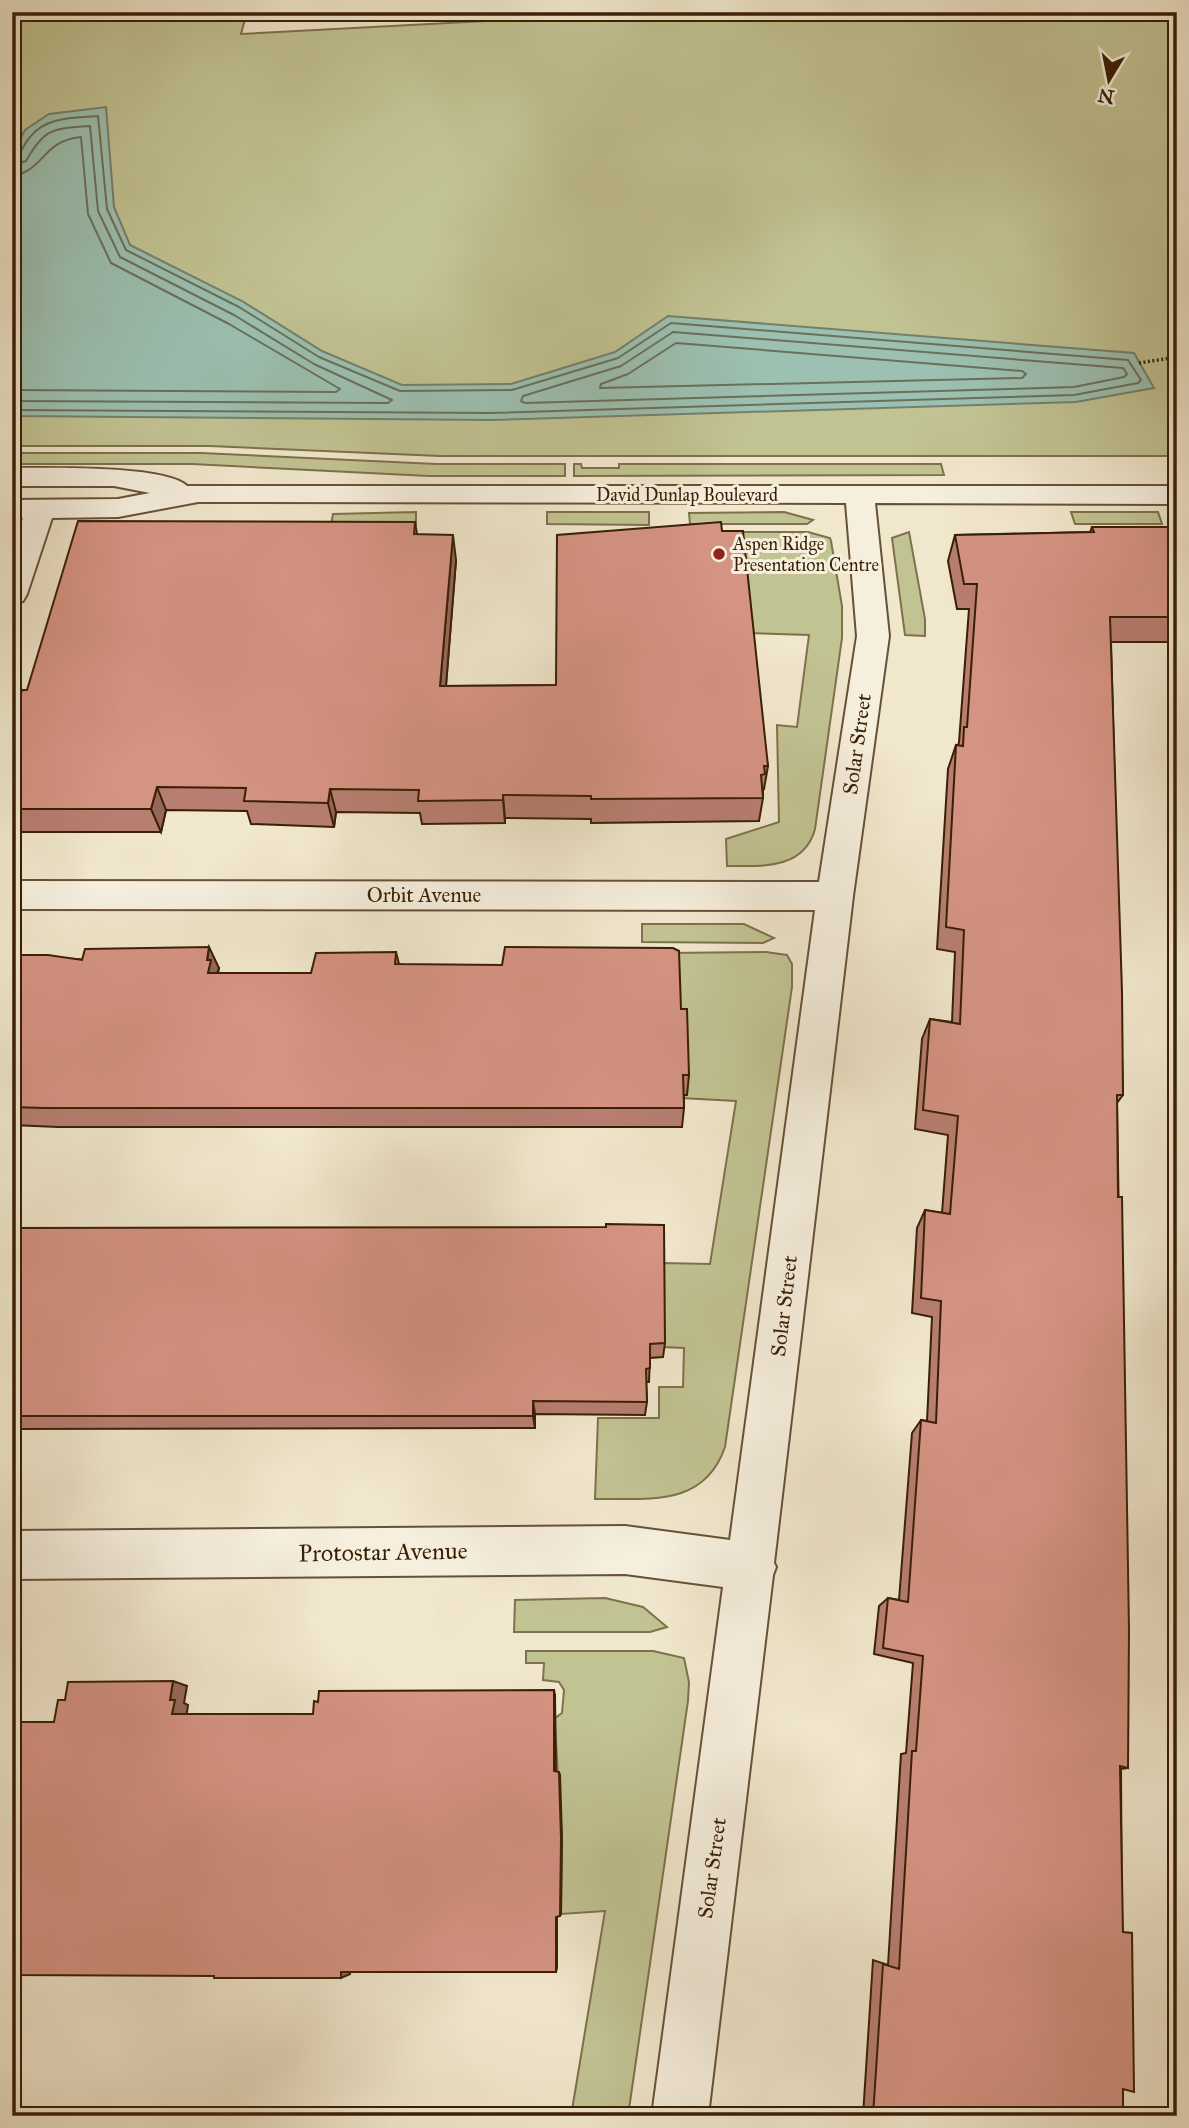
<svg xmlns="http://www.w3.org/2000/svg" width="1189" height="2128" font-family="'IM FELL Great Primer',serif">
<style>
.green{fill:#c2c393;stroke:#7e714b;stroke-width:2}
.water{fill:#9cc1b2;stroke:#74806c;stroke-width:2}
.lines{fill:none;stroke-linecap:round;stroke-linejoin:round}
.shore{stroke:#6a705a;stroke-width:2}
.minor-casing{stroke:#675136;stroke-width:4}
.path{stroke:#391f03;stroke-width:3.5;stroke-dasharray:2 2.5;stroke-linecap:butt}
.minor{fill:#f6efde;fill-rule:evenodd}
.wall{fill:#b77e71;stroke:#391f03;stroke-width:2}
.shaded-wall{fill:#95675c;stroke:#391f03;stroke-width:2}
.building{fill:#d59383;stroke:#391f03;stroke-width:2}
.poi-dot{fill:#8f2418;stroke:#f6efde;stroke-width:2.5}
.labels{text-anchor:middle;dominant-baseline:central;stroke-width:6;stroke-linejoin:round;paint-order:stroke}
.far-street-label{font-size:18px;fill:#391f03;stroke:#f6efde}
.far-poi-label{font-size:18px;fill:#391f03;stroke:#f6efde;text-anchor:start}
.street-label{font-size:21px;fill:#391f03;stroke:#f6efde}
.near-street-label{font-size:24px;fill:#391f03;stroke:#f6efde}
</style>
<rect width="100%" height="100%" fill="#f1e7cd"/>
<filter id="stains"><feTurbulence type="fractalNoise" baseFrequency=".00286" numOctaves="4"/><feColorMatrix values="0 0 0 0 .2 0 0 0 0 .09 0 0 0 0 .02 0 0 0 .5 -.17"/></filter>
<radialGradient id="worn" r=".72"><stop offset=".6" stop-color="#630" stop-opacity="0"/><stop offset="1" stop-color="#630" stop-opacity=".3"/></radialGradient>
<path class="green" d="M12 12H247L241 34 659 12H1177V456H440L210 446H12Z
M12 453H201L436 464H565V476H429L192 464H12Z
M574 464H581L582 468H619V464H941L944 475 574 476Z
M416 512V525H331L333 514Z
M547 512H649V525L547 524Z
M784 512 813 520 807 524H690L689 513Z
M1071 512H1158L1162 524H1075Z
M707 532H808L830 538 831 541 842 606V638L815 829C804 870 761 866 727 866L726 839 779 822 777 725 797 727 809 635 748 633Z
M909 532 925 619V636L905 635 892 538Z
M642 924H744L774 938 763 943 642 942Z
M766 952 787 955 792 964V987L725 1447C704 1508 648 1498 595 1499L598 1418H659V1387H683L684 1348 663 1347V1263L710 1264 736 1101 681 1098 663 953Z
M605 1598 643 1607 667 1627 650 1632H514L515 1600Z
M526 1651H653L684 1658 689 1682 688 1701 628 2116H571L605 1911 561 1914 562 1839 555 1726V1718L562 1713 564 1690 559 1682 543 1680 544 1663H526Z"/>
<path class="water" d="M106 107 114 207 130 245 242 301 322 351 402 385 511 384 615 352 668 316 1134 353 1154 388 1076 402 490 420 12 416V155L25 130 49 114Z"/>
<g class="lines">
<path class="shore" d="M12 157C23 153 23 145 30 137 46 116 75 118 98 116L107 209 126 250 239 307 319 357 400 391 512 390 618 358 671 323 1128 360 1141 380 1138 383 1074 395 490 413 12 410
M12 165 26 161C45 127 53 129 90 126L98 211 120 257 234 315 314 364 392 400 388 403 12 401
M12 176C46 170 41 141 81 137L88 214 111 263 229 324 340 389 336 392 12 390
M673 332 1123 368 1127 374 1124 377 1074 387 525 403 521 401 523 396 621 366Z
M676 343 1022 371 1026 374 1022 378 600 388 601 384 628 374Z"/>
<g class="minor-casing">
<path id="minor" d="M12 468C45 468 166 465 187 486H1177V504L875 503 889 636 853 896 774 1563 776 1567 773 1575 708 2116H652L723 1587 625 1574 12 1579V1531L625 1526 730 1540 815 910 12 909V881L819 882 857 636 846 503 198 502 118 517 52 518 27 594 23 601 12 604V550L23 518H12V500L118 499 150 493 114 486H12Z"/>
</g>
<path class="path" d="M1139 363 1177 357"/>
<use href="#minor" class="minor"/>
</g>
<path class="wall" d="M415 522 417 534 456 560 446 686 556 685 722 531 768 766 764 789 763 790V798L759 821 591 823V819L505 818V823L422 824 420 813 336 812 334 827 251 824 247 811 166 810 161 832H12V714H15L27 690Z
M1092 527H1177V642H1111L1123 1095 1117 1103 1128 1768 1121 1769 1123 2116H863L873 1960 888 1965 901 1754 906 1753 913 1663 874 1654 879 1606 888 1598 899 1600 912 1433 921 1420 927 1421 932 1317 912 1313 917 1228 925 1210 942 1213 948 1135 915 1129 922 1039 930 1019 952 1022 955 952 937 949 948 769 956 745H958L959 742 969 609H957L948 561 955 535 1090 532Z
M396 952 399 964 681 1009 689 1075 687 1095H684V1108L682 1127H58L12 1125V955L219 968 218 973H311Z
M12 1228 665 1343 663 1357 650 1358 649 1382H646L647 1402 645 1415 535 1414V1428L12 1429Z"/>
<path class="shaded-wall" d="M453 535 456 560 444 710 440 686Z
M157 787 166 810 161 832 151 809Z
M330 789 336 812 334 827 328 803Z
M503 795 505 818V823L503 800Z
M209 947 219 968 217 974 208 973 207 960Z
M533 1401 535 1414V1428L533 1416Z
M173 1681 187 1686 184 1703 188 1705 186 1719 172 1714 170 1700Z
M554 1690 555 1695 556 1774 554 1771Z
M559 1772 560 1775 562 1838 561 1914 560 1916Z
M557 1915V1968L556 1972V1917Z
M350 1968V1974L341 1978V1972Z"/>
<path class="building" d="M78 521 415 522 414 534 453 535 440 686 556 685 557 535 721 522 722 531H743L768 766H764L765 774 761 775 763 798 591 799V796L503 795V800L418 801 419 790 330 789 328 803 244 801 246 788 157 787 151 809H12V714H15L22 690H27Z
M1092 527H1177V617H1110L1122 992 1123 1095H1117L1118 1197H1122L1129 1630 1128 1768 1120 1766 1123 1932 1132 1933 1134 2092 1123 2089V2116H873L883 1964 899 1969 912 1751H916L923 1656 883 1648 888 1598 908 1602 921 1420 936 1423 941 1301 921 1298 925 1210 950 1214 958 1116 923 1110 930 1019 960 1024 964 930 946 927 956 745 963 746 964 727H967L977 584H964L955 535 1094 532Z
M209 947 207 960H211L208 973H311L316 953 396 952 395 964 502 965 505 947 673 948 679 951 681 1009H687L689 1075H683L684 1108H44L12 1107V955H48L82 960 85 949Z
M606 1224 664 1225 665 1343 650 1344V1368L646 1369 647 1402 533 1401V1416H12V1228L606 1227Z
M173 1681 170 1700H175L172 1714H313L314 1701 318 1702 319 1691 554 1690V1771L559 1772 561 1838 560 1916 556 1917V1972H341V1978H214V1976L12 1975V1722H54L58 1700H65L68 1682Z"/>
<circle class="poi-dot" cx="719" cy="554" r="7"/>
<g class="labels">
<g class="far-street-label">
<text x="687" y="495">David Dunlap Boulevard</text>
</g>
<g class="far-poi-label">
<text x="733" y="544">Aspen Ridge<tspan x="733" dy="21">Presentation Centre</tspan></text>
</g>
<g class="street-label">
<text transform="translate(857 744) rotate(-82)">Solar Street</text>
<text x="424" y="895">Orbit Avenue</text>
<text transform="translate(784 1306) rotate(-83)">Solar Street</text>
<text transform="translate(712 1868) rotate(-82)">Solar Street</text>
</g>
<g class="near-street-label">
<text transform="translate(383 1552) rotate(-1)">Protostar Avenue</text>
</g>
</g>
<rect width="1189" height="2128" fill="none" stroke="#f1e7cd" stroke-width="42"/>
<rect x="14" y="14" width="1161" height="2100" fill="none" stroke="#391f03" stroke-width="3.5"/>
<rect x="21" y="21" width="1147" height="2086" fill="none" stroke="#391f03" stroke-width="2"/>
<g transform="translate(1109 80) rotate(190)" stroke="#f6efde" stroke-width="5" paint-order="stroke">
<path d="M0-5L12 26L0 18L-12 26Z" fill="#391f03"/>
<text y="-10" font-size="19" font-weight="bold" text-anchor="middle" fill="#391f03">N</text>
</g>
<rect width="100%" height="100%" filter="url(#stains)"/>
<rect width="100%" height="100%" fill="url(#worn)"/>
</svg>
